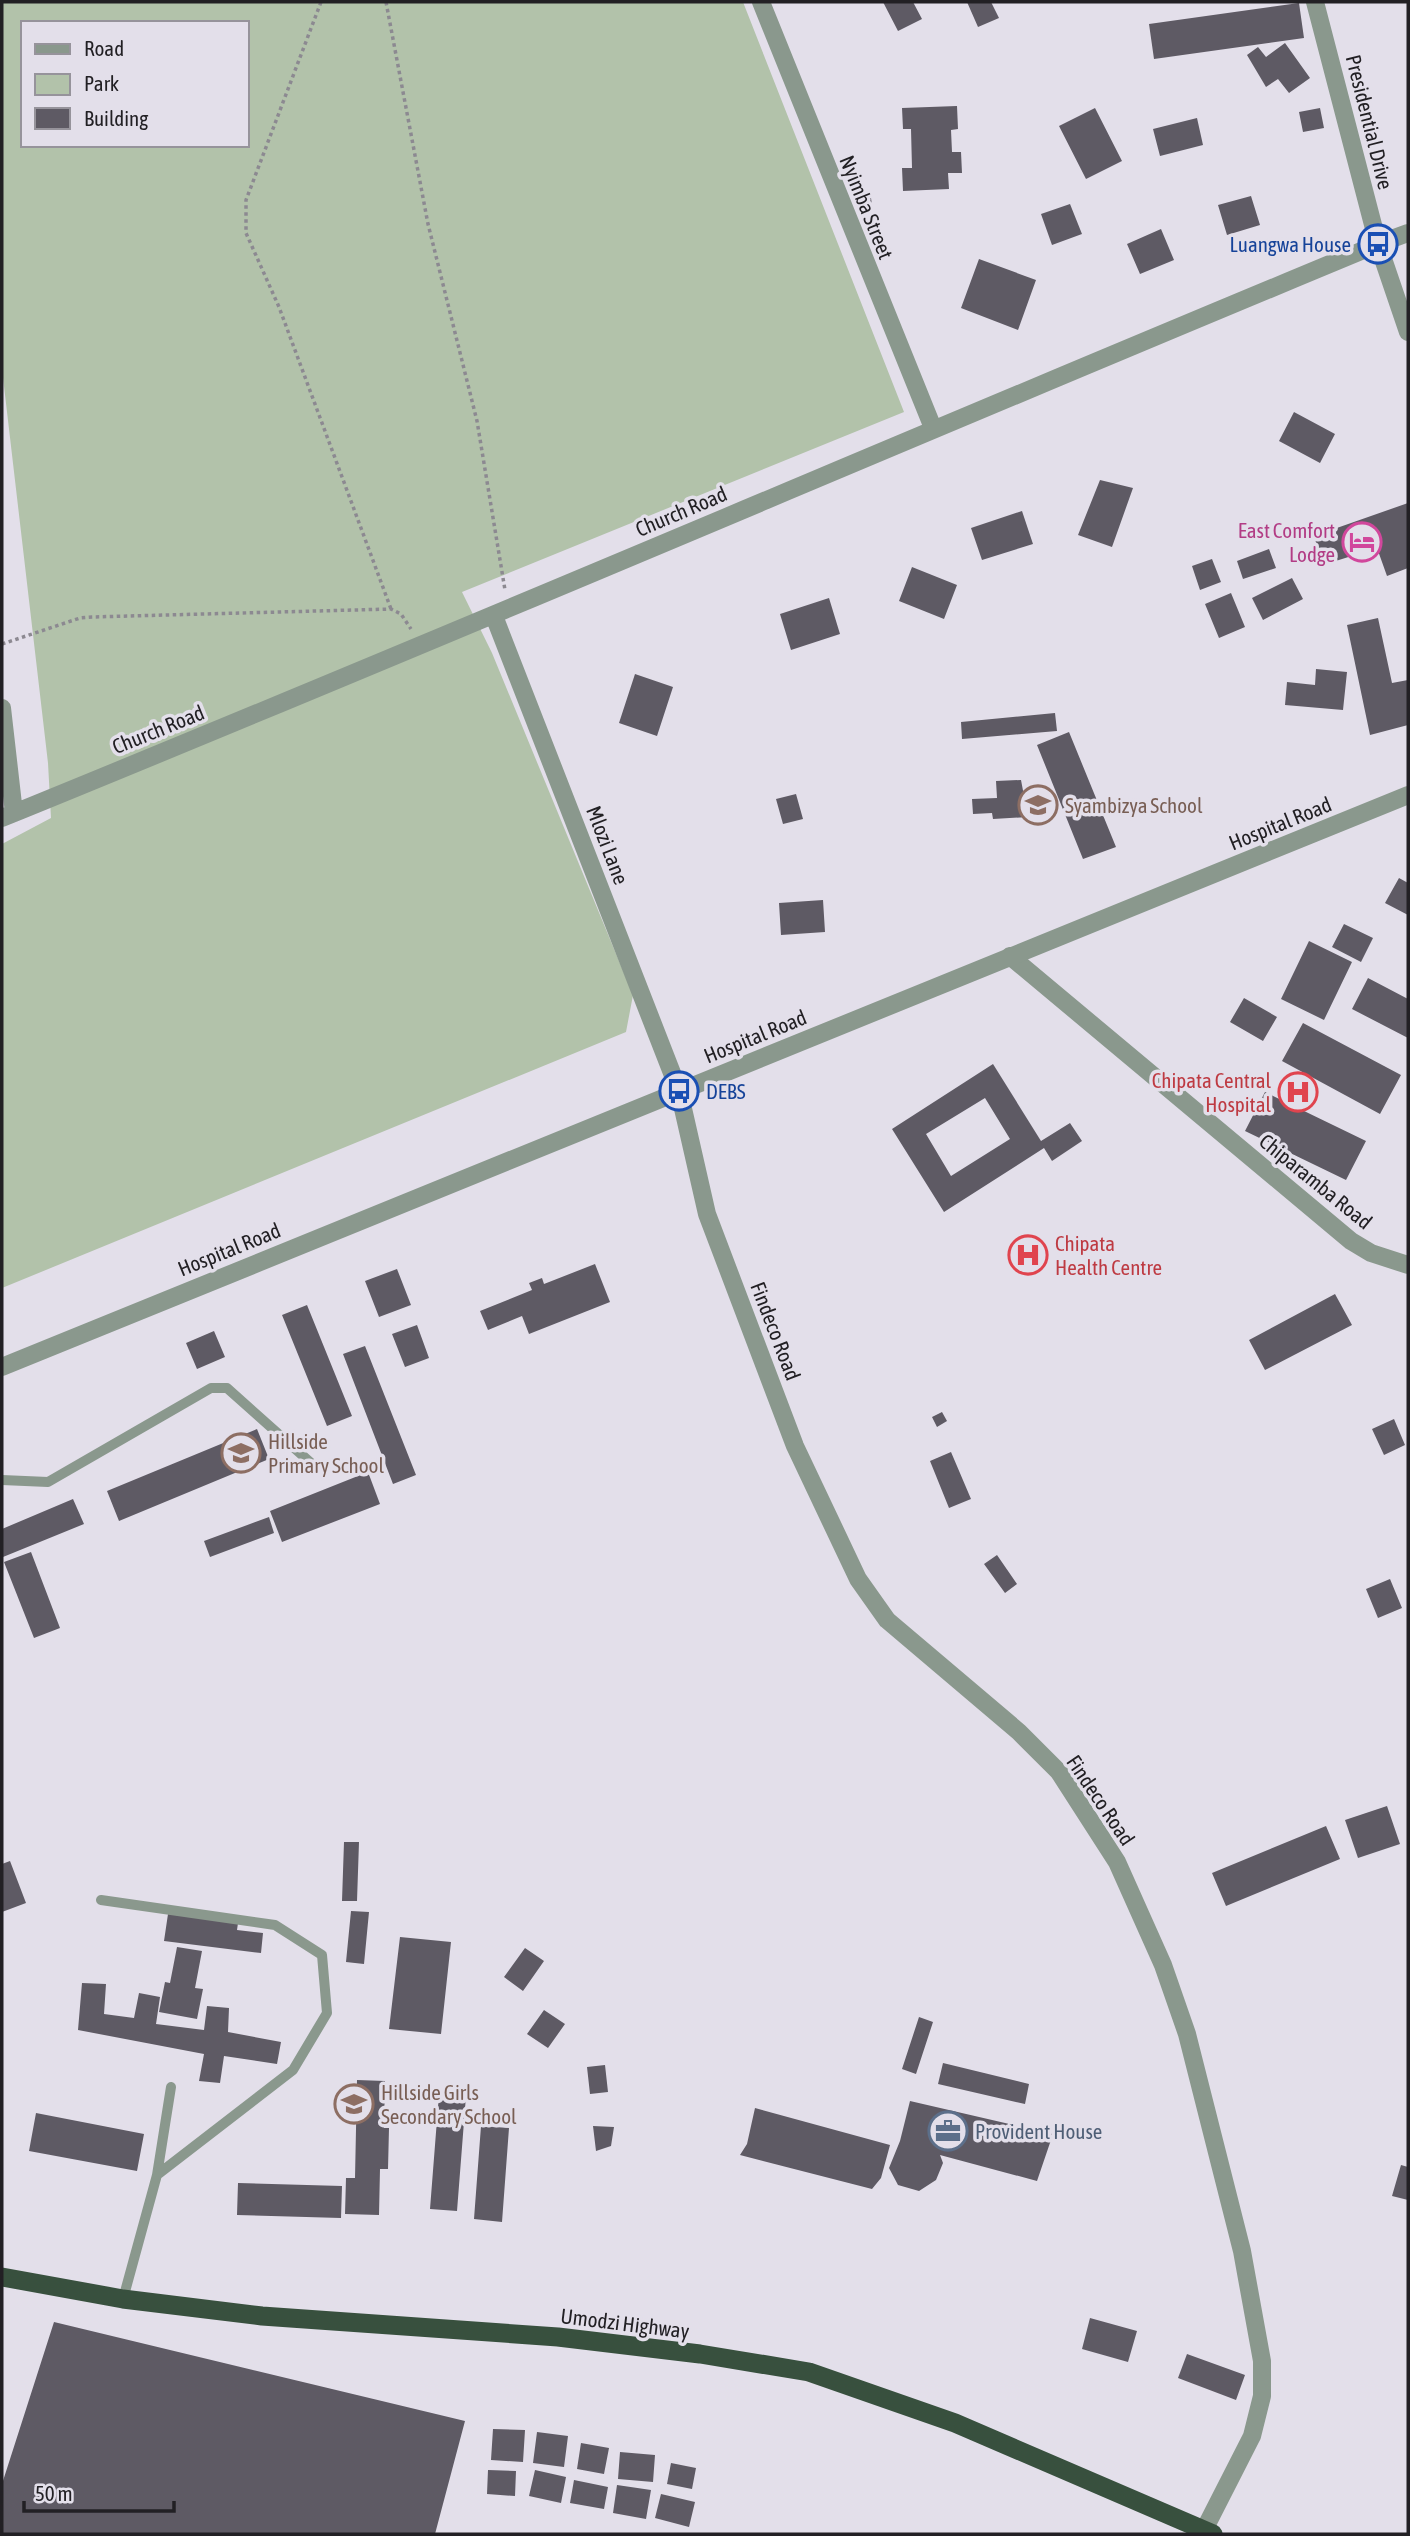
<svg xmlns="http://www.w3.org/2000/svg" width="1410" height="2536" font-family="'Asap Condensed',sans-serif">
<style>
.green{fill:#b2c2aa;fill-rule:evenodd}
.building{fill:#5e5a64;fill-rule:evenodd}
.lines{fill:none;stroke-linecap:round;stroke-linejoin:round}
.path{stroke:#8c8991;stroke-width:3.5;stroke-dasharray:3.5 3.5;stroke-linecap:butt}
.service{stroke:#8a988d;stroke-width:10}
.minor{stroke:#8a988d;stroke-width:18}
.tertiary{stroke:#8a988d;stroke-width:18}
.trunk{stroke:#38503e;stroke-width:19}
.labels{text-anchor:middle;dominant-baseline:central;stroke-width:7;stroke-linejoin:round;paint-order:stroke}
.street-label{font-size:21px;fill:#222024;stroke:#e3dfea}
.transit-label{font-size:21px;fill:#164399;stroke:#e3dfea;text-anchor:end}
.hotel-label{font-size:21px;fill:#b23c85;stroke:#e3dfea;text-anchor:end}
.education-label{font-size:21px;fill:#785e54;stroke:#e3dfea;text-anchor:start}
.health-label{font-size:21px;fill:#be3a42;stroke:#e3dfea;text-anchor:end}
.service-label{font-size:21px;fill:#4e5e75;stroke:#e3dfea;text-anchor:start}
</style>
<rect width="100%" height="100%" fill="#e3dfea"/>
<path class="green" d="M2 2H743L904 412 462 592 492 653 633 995 626 1032 2 1288V844L51 818 48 763 2 369ZM23 23H247V145H23Z"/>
<path class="building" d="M883 2H913L922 19 898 31Z
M967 2H991L999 18 978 27Z
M1299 3 1304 38 1154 59 1149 24Z
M1285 43 1310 78 1289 93 1278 79 1266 87 1247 55 1258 47 1266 57Z
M957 106 958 129 951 130 952 152H961L962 173H948L949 189 903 191 902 168H912L911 129H903L902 108Z
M1095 108 1122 161 1086 179 1059 126Z
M1320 108 1324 128 1303 132 1299 112Z
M1197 118 1203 145 1160 156 1153 129Z
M1251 196 1260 225 1227 235 1218 205Z
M871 198 873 212 859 215 856 202Z
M1070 204 1082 234 1052 245 1041 214Z
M1161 229 1174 260 1140 274 1127 244Z
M979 259 1036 280 1018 330 961 308Z
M1294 412 1335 434 1320 463 1279 441Z
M1100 480 1133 488 1112 547 1078 535Z
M1408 503V568L1387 576 1377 548 1323 565 1314 536Z
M1022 511 1033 544 982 560 971 528Z
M1269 549 1276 568 1243 579 1237 561Z
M1212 559 1221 582 1200 590 1192 566Z
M912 567 957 585 944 619 899 601Z
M1292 578 1303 599 1263 620 1252 598Z
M1231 593 1245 627 1219 638 1205 604Z
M829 598 840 634 791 650 780 614Z
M1378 618 1392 683 1408 680V725L1370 735 1347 625Z
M1316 669 1347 672 1343 710 1285 705 1287 682 1315 685Z
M635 674 673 687 657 736 619 723Z
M1055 713 1057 731 962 739 961 722Z
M1069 732 1116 847 1083 859 1037 745Z
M1021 780 1028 817 993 819 992 813 973 814 972 799 997 798 996 781Z
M796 794 803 819 783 824 776 799Z
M1399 878 1408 883V915L1385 903Z
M823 900 825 932 781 935 779 903Z
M1344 924 1373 938 1361 962 1332 947Z
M1309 941 1352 962 1324 1020 1281 999Z
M1368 978 1408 999V1038L1352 1009Z
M1244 998 1277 1017 1263 1041 1230 1022Z
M1303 1023 1401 1075 1380 1114 1282 1061Z
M993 1064 1041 1141 1070 1123 1082 1141 1052 1161 1044 1148 944 1212 892 1129ZM985 1098 1010 1139 951 1176 926 1134Z
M1265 1092 1366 1141 1346 1180 1245 1131Z
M595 1264 610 1302 529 1334 522 1316 488 1330 480 1311 532 1290 529 1283 542 1278 544 1284Z
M397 1269 411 1305 379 1317 365 1281Z
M1335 1294 1352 1325 1265 1370 1249 1340Z
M307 1305 352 1416 327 1426 282 1315Z
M417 1325 429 1358 405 1367 392 1334Z
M214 1331 225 1357 197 1369 186 1343Z
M365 1346 416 1475 393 1484 343 1354Z
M942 1412 947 1421 937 1427 932 1417Z
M1394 1419 1405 1445 1384 1455 1372 1429Z
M257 1429 269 1459 119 1521 107 1491Z
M951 1452 971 1499 949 1508 930 1461Z
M368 1472 380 1504 282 1542 270 1511Z
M73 1499 84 1524 3 1557 2 1529Z
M269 1517 274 1533 210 1557 204 1541Z
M31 1552 60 1628 34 1638 4 1562Z
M997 1555 1017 1584 1005 1593 984 1564Z
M1390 1579 1402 1608 1378 1618 1366 1589Z
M1387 1806 1400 1844 1358 1858 1345 1820Z
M1326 1826 1340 1859 1226 1906 1212 1873Z
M344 1842H359L357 1901H342Z
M10 1861 26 1903 2 1912V1864Z
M351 1911 369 1912 364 1964 346 1962Z
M168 1914 238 1923 237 1930 263 1933 261 1953 164 1941Z
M400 1937 451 1942 441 2034 389 2029Z
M177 1947 202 1951 195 1988 203 1989 197 2019 159 2012 165 1982 170 1983Z
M525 1948 544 1961 523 1991 504 1977Z
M82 1983 106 1984 104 2014 134 2018 139 1993 160 1997 156 2024 204 2030 207 2006 229 2008 228 2032 281 2042 277 2064 224 2056 220 2083 199 2081 204 2054 78 2030Z
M544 2010 565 2024 548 2048 527 2034Z
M919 2017 933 2022 916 2074 902 2069Z
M943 2063 1029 2084 1025 2104 938 2084Z
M605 2065 608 2092 590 2094 587 2067Z
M357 2080 385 2081 384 2128H389L388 2169H380L379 2215 345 2214 346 2178H355Z
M439 2094 466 2096 457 2211 430 2209Z
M910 2101 1053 2134 1037 2181 940 2155 943 2163 936 2180 919 2191 898 2185 889 2168 900 2141Z
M755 2108 890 2145 881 2178 872 2189 740 2155 747 2144Z
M36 2113 144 2134 137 2171 29 2151Z
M481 2126 509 2128 502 2222 474 2219Z
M593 2126 614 2127 611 2146 596 2151Z
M1401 2165 1408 2167V2200L1392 2196Z
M238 2183 342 2186 341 2218 237 2215Z
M1090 2318 1137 2331 1128 2362 1082 2349Z
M54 2322 465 2421 435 2534H2V2484Z
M1187 2354 1245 2375 1236 2400 1178 2378Z
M493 2429 525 2430 523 2462 491 2460Z
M537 2432 568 2436 564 2467 533 2463Z
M581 2443 609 2448 604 2474 577 2469Z
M620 2452 655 2455 653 2482 618 2479Z
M671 2463 696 2468 692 2489 667 2484Z
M488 2470 516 2471 515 2496 487 2494Z
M535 2470 566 2477 561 2503 529 2496Z
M574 2480 608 2487 604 2509 570 2503Z
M617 2485 651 2490 646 2519 613 2513Z
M661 2494 695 2502 689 2527 655 2518Z"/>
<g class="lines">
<path class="path" d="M321 2 246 200V233L279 307 391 609
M386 2 428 224 477 421 505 590
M2 644 80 618 92 617 391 609 401 614 411 629"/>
<path class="service" d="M2 1480 48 1482 211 1388H227L311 1463
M101 1900 275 1925 322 1955 327 2013 293 2070 157 2175 123 2299
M157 2175 171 2087"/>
<path class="minor" d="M761 2 933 428
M1378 244 1408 233
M1010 956 1351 1241 1371 1253 1408 1265"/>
<path class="tertiary" d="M1315 2 1378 244 1408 332
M494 616 679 1091 707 1214 795 1446 858 1579 887 1620 1019 1732 1059 1772 1117 1862 1163 1965 1187 2034 1242 2251 1262 2361V2396L1252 2436 1202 2534
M2 708 14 813
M2 818C462 631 919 434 1378 244
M2 1367 1408 795"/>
<path class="trunk" d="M2 2277 123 2299 262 2316 558 2337 700 2354 809 2372 955 2423 1213 2534"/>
</g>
<defs>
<g id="bus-ring" transform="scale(2.0125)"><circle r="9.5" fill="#e3dfea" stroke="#1a4fb4" stroke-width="1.5"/><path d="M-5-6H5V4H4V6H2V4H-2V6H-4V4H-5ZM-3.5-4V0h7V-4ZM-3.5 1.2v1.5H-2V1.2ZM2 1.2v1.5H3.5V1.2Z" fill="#1a4fb4"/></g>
<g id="hotel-ring" transform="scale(2.0125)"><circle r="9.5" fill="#e3dfea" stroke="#d1479c" stroke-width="1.5"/><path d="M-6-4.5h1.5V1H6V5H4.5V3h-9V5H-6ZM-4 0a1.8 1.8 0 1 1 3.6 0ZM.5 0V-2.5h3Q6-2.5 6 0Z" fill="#d1479c"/></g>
<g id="school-ring" transform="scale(2.0125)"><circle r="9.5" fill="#e3dfea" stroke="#8d6e63" stroke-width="1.5"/><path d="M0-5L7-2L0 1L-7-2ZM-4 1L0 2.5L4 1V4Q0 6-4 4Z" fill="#8d6e63"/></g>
<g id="hospital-ring" transform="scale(2.0125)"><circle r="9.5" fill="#e3dfea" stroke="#e0444e" stroke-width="1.5"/><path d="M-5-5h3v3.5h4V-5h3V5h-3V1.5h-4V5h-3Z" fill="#e0444e"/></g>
<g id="office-ring" transform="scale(2.0125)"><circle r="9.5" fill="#e3dfea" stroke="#5c6f8a" stroke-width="1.5"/><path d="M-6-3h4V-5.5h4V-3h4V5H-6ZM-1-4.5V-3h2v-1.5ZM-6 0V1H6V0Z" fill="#5c6f8a"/></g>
</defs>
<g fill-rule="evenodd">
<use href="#bus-ring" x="1378" y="244"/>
<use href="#hotel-ring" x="1362" y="542"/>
<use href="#school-ring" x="1038" y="805"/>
<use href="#bus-ring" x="679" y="1091"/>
<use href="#hospital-ring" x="1298" y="1092"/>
<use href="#hospital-ring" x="1028" y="1255"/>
<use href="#school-ring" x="241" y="1453"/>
<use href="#school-ring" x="354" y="2104"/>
<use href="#office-ring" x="948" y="2131"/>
</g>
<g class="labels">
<g class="street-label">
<text transform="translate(1370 122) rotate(76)">Presidential Drive</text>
<text transform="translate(867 207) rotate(68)">Nyimba Street</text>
<text transform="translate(681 511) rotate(-23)">Church Road</text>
<text transform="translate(158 729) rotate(-22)">Church Road</text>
<text transform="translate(1280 823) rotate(-22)">Hospital Road</text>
<text transform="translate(608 845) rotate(69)">Mlozi Lane</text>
<text transform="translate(755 1036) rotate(-22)">Hospital Road</text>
<text transform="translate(1316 1181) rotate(39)">Chiparamba Road</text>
<text transform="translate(229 1249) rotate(-22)">Hospital Road</text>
<text transform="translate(776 1331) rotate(69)">Findeco Road</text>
<text transform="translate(1101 1800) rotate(56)">Findeco Road</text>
<text transform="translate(625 2323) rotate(7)">Umodzi Highway</text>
</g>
<g class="transit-label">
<text x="1351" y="244">Luangwa House</text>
<text x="706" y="1091" text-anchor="start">DEBS</text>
</g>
<g class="hotel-label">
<text x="1335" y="530">East Comfort<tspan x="1335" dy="24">Lodge</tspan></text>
</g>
<g class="education-label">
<text x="1065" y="805">Syambizya School</text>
<text x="268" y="1441">Hillside<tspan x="268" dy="24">Primary School</tspan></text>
<text x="381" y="2092">Hillside Girls<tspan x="381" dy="24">Secondary School</tspan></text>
</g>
<g class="health-label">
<text x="1271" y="1080">Chipata Central<tspan x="1271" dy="24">Hospital</tspan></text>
<text x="1055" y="1243" text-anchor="start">Chipata<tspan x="1055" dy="24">Health Centre</tspan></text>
</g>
<g class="service-label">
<text x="975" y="2131">Provident House</text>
</g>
</g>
<rect width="1410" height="2536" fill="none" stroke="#222024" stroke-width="7"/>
<rect x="21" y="21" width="228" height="126" fill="#e3dfea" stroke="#96939b" stroke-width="2"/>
<rect x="35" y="44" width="35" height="10" fill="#8a988d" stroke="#96939b" stroke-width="2"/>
<text x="84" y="56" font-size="21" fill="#222024">Road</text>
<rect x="35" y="74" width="35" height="21" fill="#b2c2aa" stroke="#96939b" stroke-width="2"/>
<text x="84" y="91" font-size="21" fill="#222024">Park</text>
<rect x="35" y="108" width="35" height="21" fill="#5e5a64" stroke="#96939b" stroke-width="2"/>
<text x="84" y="126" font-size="21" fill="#222024">Building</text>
<path d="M24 2501v10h150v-10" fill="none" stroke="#222024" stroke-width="3.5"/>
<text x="35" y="2501" font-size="21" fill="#222024" stroke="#e3dfea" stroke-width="5" paint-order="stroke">50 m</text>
</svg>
